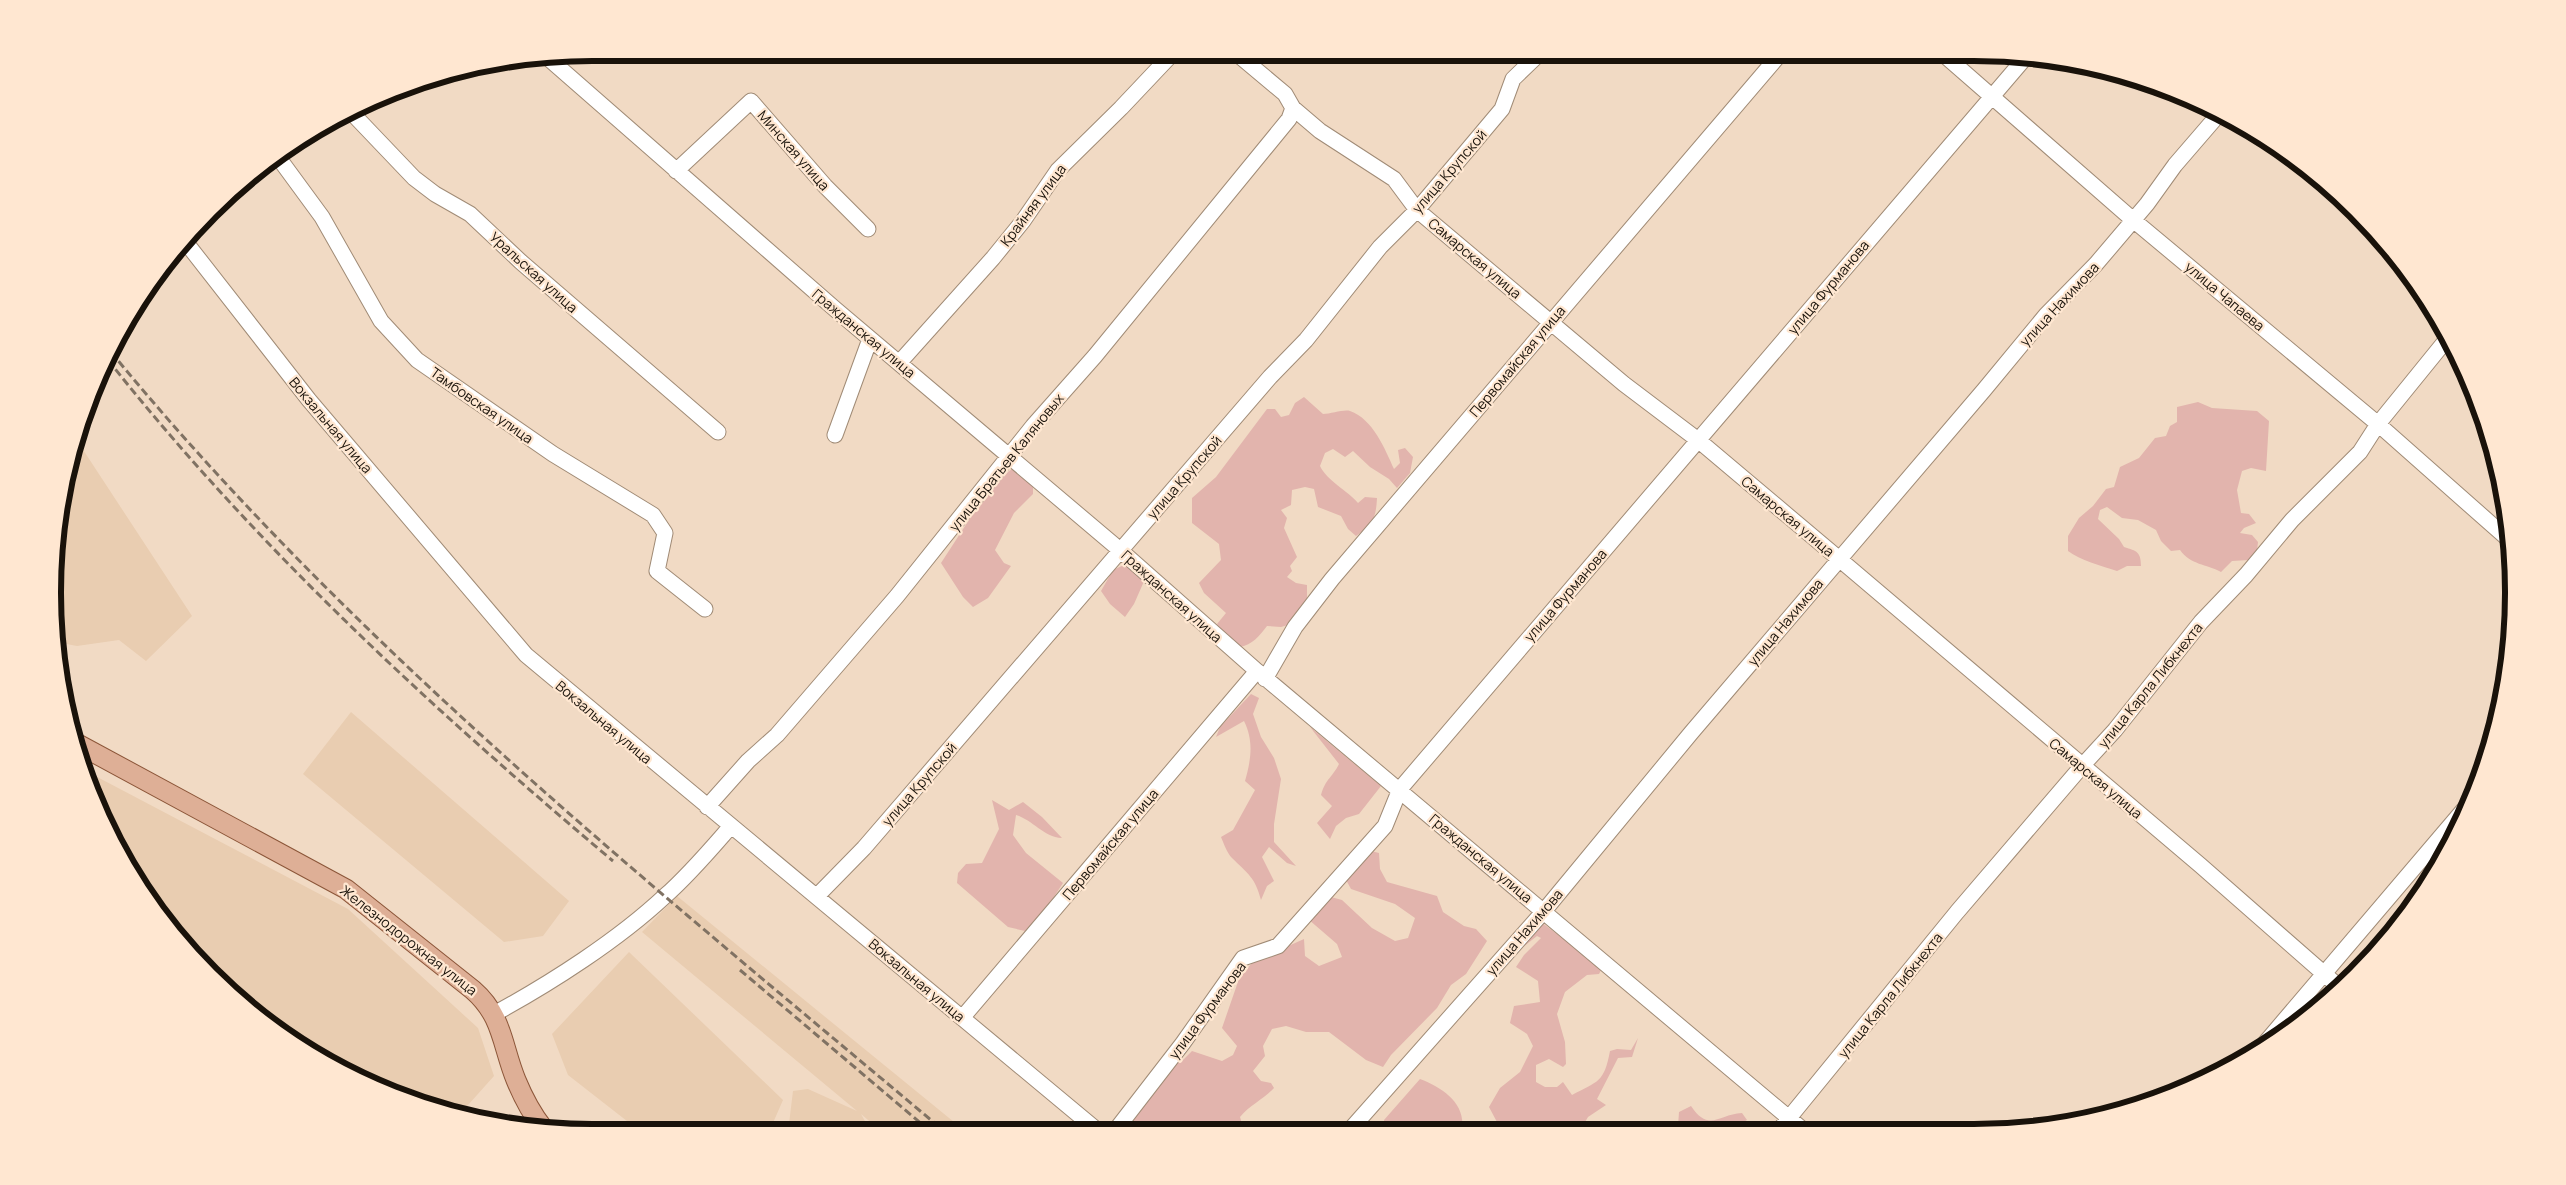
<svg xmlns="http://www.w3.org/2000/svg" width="2566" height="1185" font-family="Manrope,sans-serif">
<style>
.built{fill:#e9cdb1}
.green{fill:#e2b4ad}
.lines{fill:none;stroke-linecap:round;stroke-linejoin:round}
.minor-casing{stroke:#a08b76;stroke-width:17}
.major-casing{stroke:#8b5538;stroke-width:21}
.minor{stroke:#fff;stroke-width:15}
.major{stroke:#deaf96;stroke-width:19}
.rail{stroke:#807263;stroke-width:3;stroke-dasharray:8 4;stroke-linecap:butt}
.labels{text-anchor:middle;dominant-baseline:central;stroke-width:4.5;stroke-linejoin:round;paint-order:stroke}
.street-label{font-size:14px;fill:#19120a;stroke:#ffe7d1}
.rim{fill:none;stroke:#19120a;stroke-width:6}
</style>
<rect width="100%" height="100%" fill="#f1dac4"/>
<path class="built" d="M76 439 192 616 146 661 119 640 77 646 56 642 53 592 63 487Z
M351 712 569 901 543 936 504 942 303 774Z
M82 769 348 909 478 1028 494 1076 460 1114 386 1091 322 1060 237 999 186 948 125 862Z
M677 896 965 1131 882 1132 861 1114 871 1132H788L793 1091 808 1089 857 1111 642 932Z
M629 952 783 1100 769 1132H641L568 1075 552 1034Z"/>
<path class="green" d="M1304 397 1323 414C1331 414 1344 409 1350 411 1373 419 1385 449 1394 469L1400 463 1398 450 1405 448 1413 457 1410 473 1397 488 1389 479 1370 467 1353 451 1345 457 1333 449 1325 453 1320 466C1327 481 1347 490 1358 503L1365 497 1377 498C1376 518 1373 524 1356 536L1348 529 1341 516 1318 507 1314 489 1305 487 1292 490 1291 505 1281 510 1287 518 1284 528 1297 557 1290 566 1292 571 1287 577 1296 583 1307 585V598L1288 625 1281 627 1267 626C1259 636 1253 645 1239 647L1225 637 1217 624 1226 613 1204 593 1199 583 1221 560 1219 544 1192 523V498L1216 477 1267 409H1275L1281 417 1289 415 1295 403Z
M2198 402 2212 408 2257 411 2269 421 2266 471 2251 468 2242 471 2237 490 2241 513 2249 514 2256 523 2244 528 2240 533 2252 535 2258 542 2257 551 2249 560 2232 561 2221 572C2206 564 2191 565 2180 550L2171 551 2161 541 2156 530 2138 520 2122 518 2107 507 2100 510 2098 519 2119 539 2124 547C2137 551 2141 552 2141 566H2127L2117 571C2101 566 2080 560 2068 551V536L2079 518 2093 506 2106 489 2114 487 2120 467 2139 458 2155 438 2166 436 2170 426 2177 422V407Z
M1012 469 1033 483V494L1014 513 995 550 1004 563 1011 566 988 598 973 607 963 597 941 563 993 483Z
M1124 565 1136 570 1145 579 1134 604 1125 617 1110 604 1101 591 1113 570Z
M1251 694 1259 698 1253 714 1261 737 1274 758 1281 779 1274 824V842L1296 866 1287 863 1269 847 1262 857 1274 881 1267 886 1261 900C1255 877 1248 874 1232 858 1227 853 1224 844 1221 837L1233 830 1255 790 1245 781C1251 760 1254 741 1244 721L1216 737 1220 727Z
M1310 727 1381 786 1359 814 1346 818 1336 826 1330 839 1317 823 1332 806 1321 795C1326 778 1332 778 1339 764Z
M992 800 1009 810 1023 802 1042 817 1062 838C1043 837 1033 820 1016 815L1013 835 1026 853 1063 883 1048 906 1025 931 1008 927 957 883 958 873 966 864 982 863 999 829Z
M1371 851 1379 853 1380 869 1387 882 1437 896 1443 912 1464 926 1476 929 1487 941 1466 974 1451 985 1437 1008 1391 1055 1383 1067 1366 1060 1329 1032H1306L1286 1026 1272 1029 1263 1046 1265 1056 1253 1071 1261 1081 1271 1083 1274 1088C1264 1099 1250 1105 1240 1117L1243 1127 1249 1129 1261 1121 1276 1130 1126 1131 1124 1129 1173 1063 1181 1062 1192 1051 1222 1061 1233 1055 1237 1046 1222 1028 1240 976 1253 962 1304 939 1305 956 1319 966 1342 957 1337 944 1308 919 1331 897 1342 900 1372 928 1395 941 1408 938 1415 918 1395 904 1351 889 1345 878Z
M1541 922 1602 968 1599 974 1587 975 1565 992 1557 1014 1565 1042 1566 1064 1563 1067 1549 1059 1536 1065V1082L1545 1087H1557L1563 1082 1572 1095C1598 1081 1604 1083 1610 1051L1617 1049 1631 1050 1638 1038 1632 1057 1618 1058 1597 1099 1606 1105 1588 1117 1581 1129 1506 1130 1498 1124 1489 1107 1500 1088 1520 1072 1533 1046 1527 1034 1510 1023 1514 1006 1540 1002 1538 981 1516 967 1524 955 1541 938 1537 936 1518 951Z
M1420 1079C1443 1088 1466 1103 1462 1130H1385L1384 1120Z
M1691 1106C1709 1133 1719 1114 1742 1113L1747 1120 1739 1125 1726 1127 1727 1129H1661L1678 1126 1679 1112Z"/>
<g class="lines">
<g class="minor-casing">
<path id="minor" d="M1236 53 1285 94 1293 108 1320 131 1394 179 1417 210 1624 384 1698 440 1838 558 2200 865 2338 986
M1942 53 2132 219 2378 424 2508 539
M547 57 835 309 1120 550 1257 671 1802 1129
M351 112 414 178 435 194 470 214 521 262 718 432
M278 157 322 217 381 321 417 360 553 454 653 515 665 533 657 571 705 609
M676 171 751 101 825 186 868 229
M184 240 309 400 526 655 1098 1131
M899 363 993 258 1023 221 1058 170 1121 108 1173 53
M835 435 870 339
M1265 679 1295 627 1332 579 1781 53
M707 807 748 761 777 735 897 596 1033 426 1095 356 1289 119 1293 108
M817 896 864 848 1270 377 1306 340 1380 247 1417 210 1502 109 1513 79 1540 53
M494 1014C551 983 618 940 665 896 689 875 710 850 731 826
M962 1018 1257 671
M2265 1043 2471 801
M1780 1129 1957 912 2082 766 2115 730 2201 622 2246 575 2292 520 2360 452 2378 424 2447 339
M1350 1130 1544 911 1691 733 1984 390 2046 315 2096 264 2147 204 2175 165 2219 114
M1115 1131 1183 1043 1243 958 1278 946 1385 826 1400 789 2025 58"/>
</g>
<g class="major-casing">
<path id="major" d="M76 743 346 889 473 990C503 1016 502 1046 516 1080 523 1097 532 1114 543 1128"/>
</g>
<use href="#minor" class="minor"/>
<use href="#major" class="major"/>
<path class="rail" d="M111 352C354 648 653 886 944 1131
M108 360C257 548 430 707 613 861
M740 970 930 1131"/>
</g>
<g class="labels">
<g class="street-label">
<text transform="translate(794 150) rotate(49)">Минская улица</text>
<text transform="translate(1449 171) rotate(-49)">улица Крупской</text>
<text transform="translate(1033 205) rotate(-53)">Крайняя улица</text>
<text transform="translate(1475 258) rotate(40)">Самарская улица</text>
<text transform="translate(534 272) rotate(42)">Уральская улица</text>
<text transform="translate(1828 287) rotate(-50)">улица Фурманова</text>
<text transform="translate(2225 296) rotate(40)">улица Чапаева</text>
<text transform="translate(2059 304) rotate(-47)">улица Нахимова</text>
<text transform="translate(864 333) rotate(40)">Гражданская улица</text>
<text transform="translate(1517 361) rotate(-50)">Первомайская улица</text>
<text transform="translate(482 405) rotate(35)">Тамбовская улица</text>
<text transform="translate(331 425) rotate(50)">Вокзальная улица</text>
<text transform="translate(1006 462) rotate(-51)">улица Братьев Каляновых</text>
<text transform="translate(1184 477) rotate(-49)">улица Крупской</text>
<text transform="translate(1788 516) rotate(40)">Самарская улица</text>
<text transform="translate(1565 595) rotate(-49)">улица Фурманова</text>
<text transform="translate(1172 596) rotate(42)">Гражданская улица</text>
<text transform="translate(1785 622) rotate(-50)">улица Нахимова</text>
<text transform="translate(2150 685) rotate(-51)">улица Карла Либкнехта</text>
<text transform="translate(604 722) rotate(40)">Вокзальная улица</text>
<text transform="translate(2096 778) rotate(40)">Самарская улица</text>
<text transform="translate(919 784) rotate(-49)">улица Крупской</text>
<text transform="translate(1110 844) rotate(-50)">Первомайская улица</text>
<text transform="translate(1481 858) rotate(40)">Гражданская улица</text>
<text transform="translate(1524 932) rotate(-49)">улица Нахимова</text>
<text transform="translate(409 940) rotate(38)">Железнодорожная улица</text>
<text transform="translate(917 980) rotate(40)">Вокзальная улица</text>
<text transform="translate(1890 995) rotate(-51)">улица Карла Либкнехта</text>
<text transform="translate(1207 1010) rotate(-53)">улица Фурманова</text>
</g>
</g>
<path d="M0 0H2566V1185H0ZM592 61H1974A531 531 0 0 1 2505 592V593A531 531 0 0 1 1974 1124H592A531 531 0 0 1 61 593V592A531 531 0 0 1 592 61Z" fill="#ffe7d1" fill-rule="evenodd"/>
<path class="rim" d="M592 61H1974A531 531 0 0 1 2505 592V593A531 531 0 0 1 1974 1124H592A531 531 0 0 1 61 593V592A531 531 0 0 1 592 61Z"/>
</svg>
